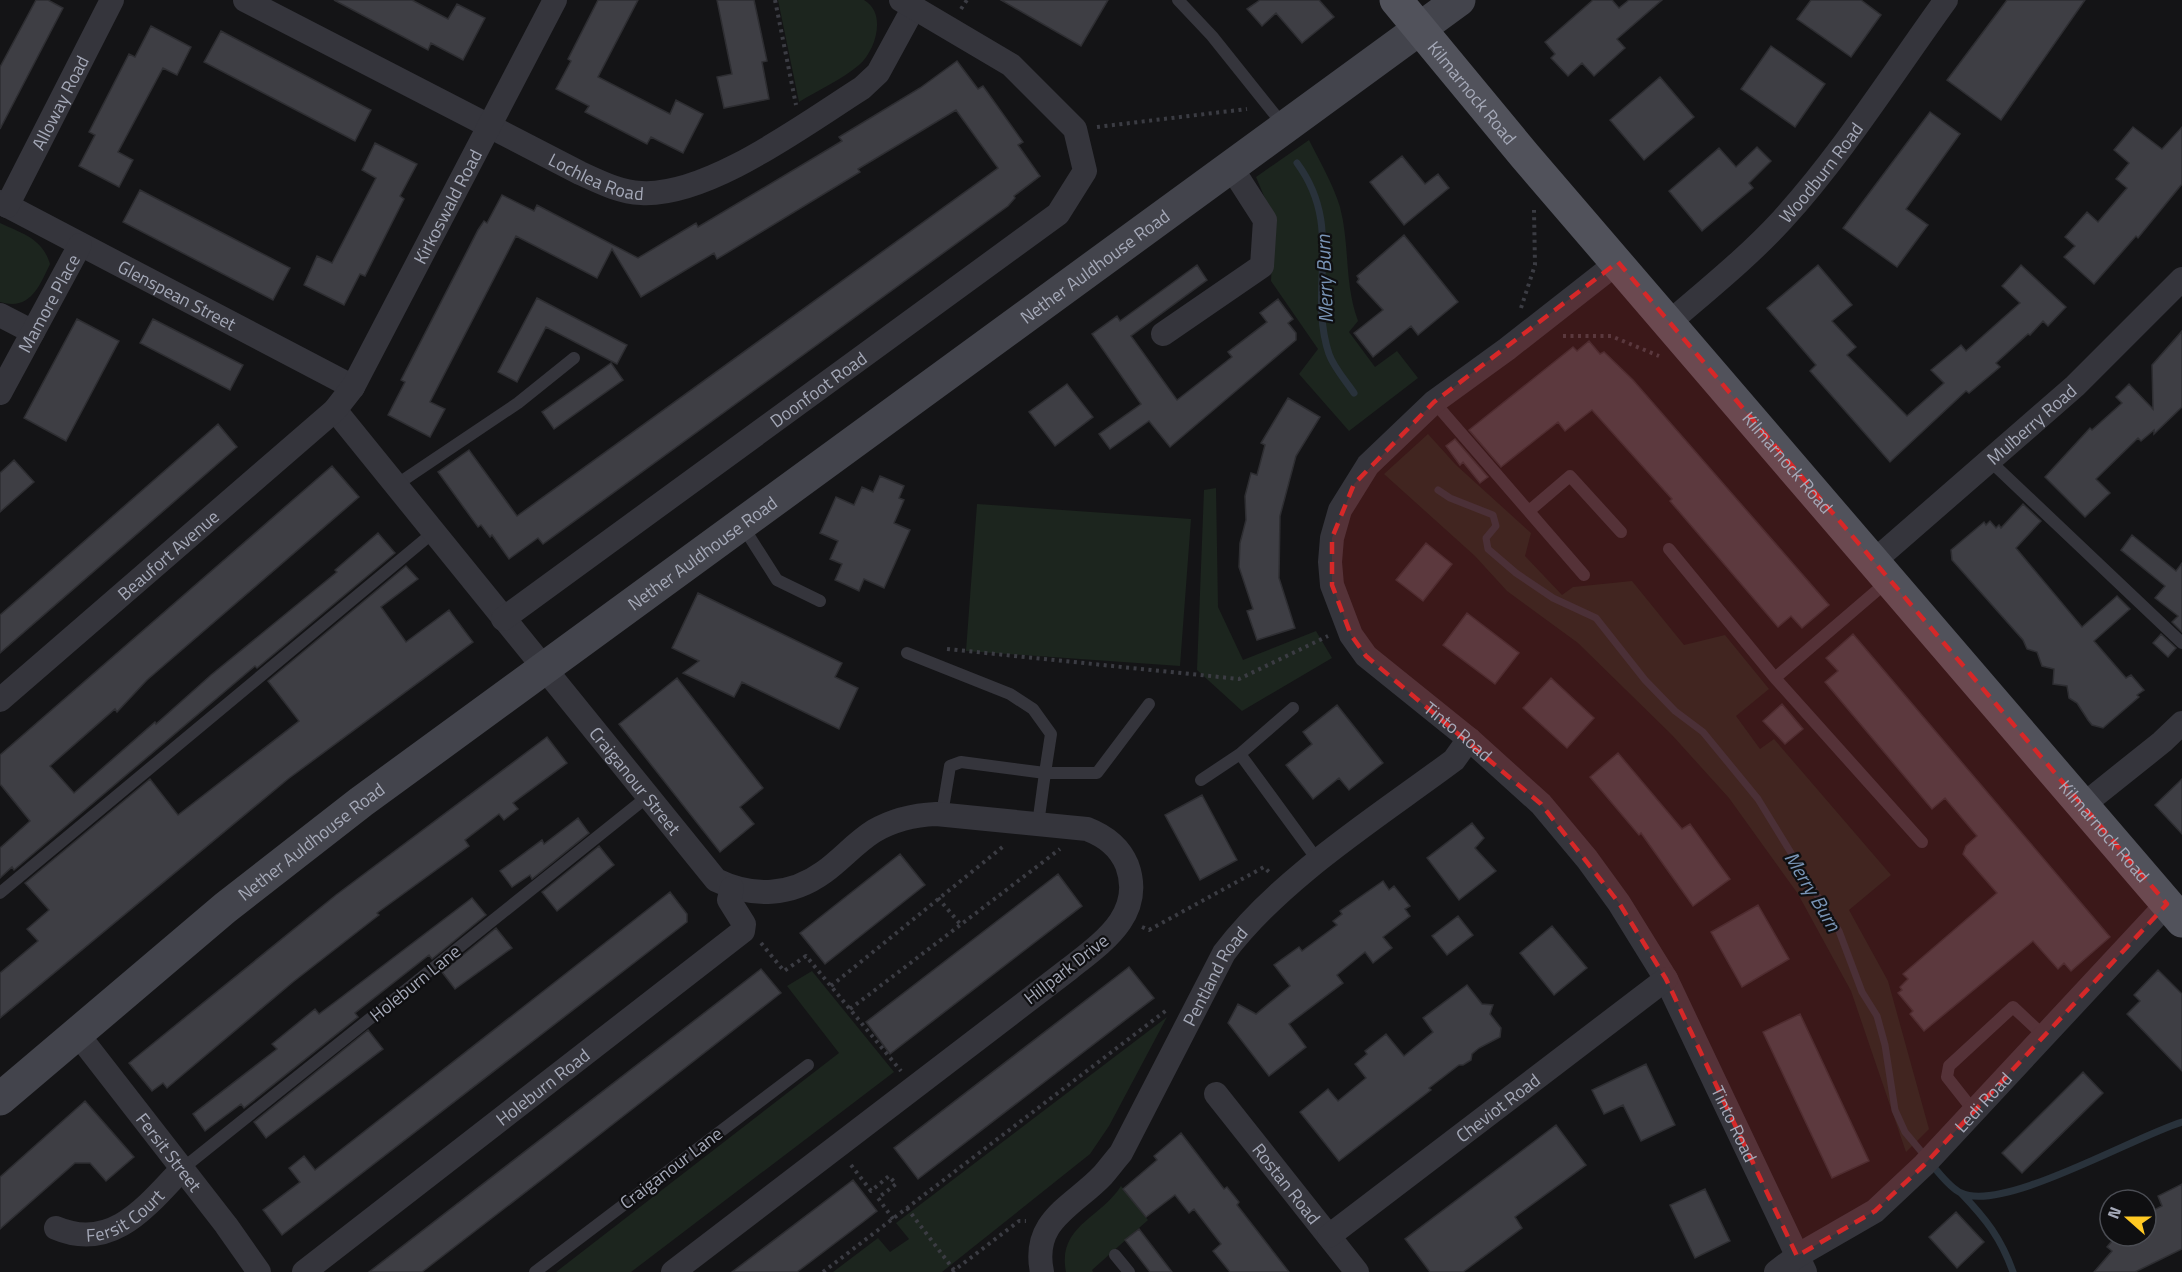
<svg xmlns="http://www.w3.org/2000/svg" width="2182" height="1272" font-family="'Titillium Web',sans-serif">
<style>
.green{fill:#1c251e}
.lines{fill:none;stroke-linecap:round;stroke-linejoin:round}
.stream{stroke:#29323b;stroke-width:7}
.building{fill:#3e3e44;stroke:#2e2e32;stroke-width:1.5}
.path{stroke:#3b3c43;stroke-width:4;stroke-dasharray:3 4.5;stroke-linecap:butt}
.service{stroke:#35353c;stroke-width:12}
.minor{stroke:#35353c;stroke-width:24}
.secondary{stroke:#43444c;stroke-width:33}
.primary{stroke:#51525b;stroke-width:33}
.marked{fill:#d62828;fill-opacity:0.2;stroke:#d62828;stroke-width:4.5;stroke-dasharray:12 8;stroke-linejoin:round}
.labels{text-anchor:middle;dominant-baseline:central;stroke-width:4.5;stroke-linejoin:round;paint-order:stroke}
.street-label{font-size:18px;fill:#a5a9b8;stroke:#0f0f11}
.water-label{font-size:20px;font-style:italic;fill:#7994b6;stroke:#0f0f11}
</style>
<rect width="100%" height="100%" fill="#141416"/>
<path class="green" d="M778 0H864C887 13 876 50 859 65 843 79 818 90 799 102Z
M1309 140C1320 162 1333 184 1340 207 1350 245 1344 283 1358 321L1349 332 1375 367 1397 351 1418 378 1349 431 1299 374 1318 349 1271 281 1274 220 1256 177Z
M0 223C23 234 42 238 50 264 39 287 30 311 0 302Z
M1428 434 1456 465 1531 533 1525 556 1562 595 1573 587 1632 581 1684 645 1725 635 1769 689 1736 716 1760 749 1774 739 1891 875 1849 910 1888 981 1929 1129 1906 1152 1851 991 1798 894 1729 798 1672 735 1578 643 1507 591 1475 556 1384 474Z
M1216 488 1218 607 1243 660 1316 631 1332 658 1242 711 1197 670 1204 490Z
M977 504 1191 519 1180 666 966 651Z
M812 971 894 1072 631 1272H556L839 1053 787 986Z
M1167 1017 1109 1126 1090 1154 942 1272H833L878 1238 890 1252 909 1239 896 1223Z
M1121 1186 1148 1220 1092 1270 1093 1272H1066C1057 1226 1100 1219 1121 1186Z"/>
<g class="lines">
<path class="stream" d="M1297 163C1345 228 1307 288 1329 354 1334 368 1346 381 1354 393
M1438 490 1450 498 1493 515 1496 526 1486 538 1488 549 1516 573 1553 598 1596 618 1645 680 1675 711 1703 732 1758 799 1839 931 1862 992 1877 1016 1885 1045 1895 1110 1905 1132 1925 1156
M1932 1165C1940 1174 1950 1188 1961 1193 2003 1213 2135 1136 2182 1122
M1961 1193C1986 1219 2001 1238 2013 1272"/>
</g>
<path class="building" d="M36 0H48L63 8 0 129V67Z
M334 0H412L448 19 457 4 485 18 463 60 431 43 428 50Z
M598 0H638L598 77 670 114 676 100 703 114 683 153 651 137 647 144 585 112 589 106 556 89 571 61 568 59Z
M717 0H754L767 61 762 62 769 99 724 108 717 77 732 74Z
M1001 0H1108L1081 46Z
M1260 0H1319L1334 17 1302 43 1276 13 1262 26 1247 9Z
M1593 0H1612L1619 8 1629 0H1662L1617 39 1625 48 1594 76 1582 63 1568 76 1551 58 1555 54 1545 42Z
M1811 0H1861L1881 15 1851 57 1797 19Z
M2007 0H2085L2001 120 1947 80Z
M151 26 191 47 177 75 163 68 118 152 133 160 119 187 79 166 95 135 89 132 129 54 135 57Z
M221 31 371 110 355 141 204 62Z
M1771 46 1825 84 1795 127 1741 89Z
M957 61 978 89 983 86 1023 142 1018 145 1040 176 1014 196 1015 198 1008 206 543 544 538 538 509 559 492 535 490 537 481 525 478 527 438 472 469 450 517 516 998 168 956 110 858 169 860 172 717 259 714 253 641 297 612 249 597 278 516 236 430 402 445 409 430 437 388 415 405 382 401 380 478 230 484 221 487 223 502 195 534 211 537 205 638 258 696 223 698 227 842 141 839 137 920 88Z
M1660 77 1694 117 1644 160 1610 120Z
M1930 112 1960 134 1906 209 1928 225 1897 267 1843 228Z
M2133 127 2162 149 2182 127V184L2138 238 2136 236 2094 284 2064 257 2075 246 2065 237 2087 212 2098 222 2127 188 2116 179 2129 163 2114 150Z
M375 143 417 164 400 196 404 199 365 276 360 274 344 305 304 285 317 256 332 263 376 178 362 170Z
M1757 147 1771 161 1749 183 1753 188 1702 231 1669 191 1719 148 1736 167Z
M1402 156 1425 184 1438 174 1449 188 1404 225 1370 182Z
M140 190 290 268 273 300 123 222Z
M1404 235 1458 302 1418 335 1411 326 1373 357 1354 333 1383 310 1357 282 1359 279 1357 276Z
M1197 265 1207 280 1131 336 1177 400 1232 357 1228 352 1267 322 1260 313 1278 299 1293 319 1288 323 1296 333V340L1170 447 1149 421 1110 449 1099 434 1141 404 1092 334 1117 316 1120 321Z
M1818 265 1852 305 1832 321 1856 347 1847 355 1907 416 1944 383 1931 370 1961 345 1966 351 2020 303 2002 286 2021 265 2066 307 2048 326 2043 321 2030 335 2028 334 1996 363 2000 367 1969 393 1966 391 1890 462 1810 371 1816 365 1767 308Z
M537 298 627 345 617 364 546 327 517 382 498 372Z
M77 319 119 341 66 441 24 418Z
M153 319 243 365 230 390 140 343Z
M2182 331V407L2154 434V430L2141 441 2138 438 2096 479 2110 493 2085 517 2045 477 2090 428 2092 430 2122 403 2116 397 2129 384 2153 409 2152 365Z
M1589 341 1600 354 1604 352 1633 380 1829 605 1802 628 1791 616 1778 627 1670 501 1672 499 1592 410 1565 431 1558 422 1501 467 1469 430 1573 347 1577 351Z
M611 363 623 380 554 429 542 412Z
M1067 384 1093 417 1055 446 1029 412Z
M1288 398 1320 417 1296 456 1280 516 1279 578 1295 628 1257 640 1247 611 1253 609 1239 567 1240 543 1246 520 1245 496 1251 473 1257 475 1265 445 1261 443Z
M218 424 237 447 0 653V615Z
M1455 439 1488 477 1480 483 1463 462 1460 465 1446 446Z
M14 460 34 482 0 512V473Z
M332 466 359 497 147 680 117 712 115 709 50 766 74 793 155 722 156 724 211 675 337 572 335 570 378 533 395 553 257 668 255 666 14 870 12 867 0 878V848L30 821 0 784V755Z
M880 476 904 486 899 498 904 500 894 523 910 530 884 588 864 579 859 591 835 580 842 564 830 559 838 541 820 533 836 497 854 505 862 487 873 492Z
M2023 504 2041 521 2016 548 2082 627 2117 596 2130 609 2094 641 2126 678 2131 675 2144 690 2137 695 2139 697 2103 728 2092 725 2088 720 2077 703 2069 698 2067 686 2053 684 2054 669 2042 666 2037 652 2027 649 2023 640 1952 560 1951 550 1984 522 1986 525 1990 521 1996 528 1999 525 2001 528Z
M2132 535 2176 571 2182 563V632L2172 622 2178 616 2155 598 2165 586 2121 550Z
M1426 543 1452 564 1423 601 1396 580Z
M406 566 418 579 381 607 406 642 449 610 473 642 288 779 0 1018V973L38 941 27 929 49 910 25 883 150 779 178 815 299 721 268 681Z
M698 593 842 663 835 677 858 688 839 729 742 682 734 697 683 673 699 661 672 648Z
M1467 613 1519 653 1495 684 1443 645Z
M1853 634 2110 937 2071 971 2064 963 2058 969 2033 941 1924 1031 1910 1014 1913 1011 1898 993 1902 990 1900 987 1908 979 1903 974 1997 893 1963 854 1966 846 1977 836 1945 798 1932 809 1825 682 1838 671 1826 658Z
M2161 634 2176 648 2168 657 2153 643Z
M677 678 763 788 740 807 754 824 720 852 619 724Z
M1551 678 1594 718 1567 748 1523 708Z
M1782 704 1803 729 1785 744 1763 721Z
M1337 705 1383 763 1349 790 1339 778 1313 799 1286 765 1312 744 1303 732Z
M547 737 567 763 513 803 518 809 504 820 499 814 465 840 469 846 377 913 379 915 293 982 167 1088 163 1083 152 1091 129 1063 336 895Z
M1618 753 1682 829 1690 824 1730 879 1693 906 1641 833 1639 835 1590 777Z
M2182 779V834L2155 805Z
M1202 795 1237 860 1200 880 1165 815Z
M578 818 589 833 532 879 530 875 512 887 500 871 542 840 544 844Z
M1472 823 1484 838 1475 848 1496 871 1459 900 1427 858Z
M599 846 614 865 557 911 542 892Z
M900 854 925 885 825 964 800 933Z
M1058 874 1082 906 890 1054 866 1022Z
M1383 881 1389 890 1394 886 1410 906 1405 909 1410 916 1383 937 1392 948 1373 963 1365 952 1337 975 1343 983 1289 1024 1306 1047 1269 1076 1228 1023 1238 1004 1256 1014 1290 986 1274 965 1299 947 1302 951 1337 925 1333 921 1342 914 1340 911Z
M670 892 687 914V922L282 1235 263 1210 300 1182 289 1168 304 1156 315 1170Z
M472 898 486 915 432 959 429 955 355 1013 358 1017 244 1108 241 1104 205 1131 193 1114 277 1049 272 1044 315 1009 319 1014 339 999Z
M1758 905 1789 959 1742 987 1711 932Z
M1458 916 1473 935 1447 955 1432 936Z
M1552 926 1587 968 1554 995 1520 953Z
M496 928 512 948 455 989 442 972Z
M1129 967 1154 998 918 1179 894 1148Z
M761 969 781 993 553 1171 422 1272H369Z
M2158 970 2182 994V1071L2127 1014 2140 1001 2134 995Z
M1467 985 1482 1004 1493 1005 1490 1014 1501 1028 1500 1037 1479 1048 1472 1054 1471 1060 1463 1065H1459L1429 1088 1431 1090 1339 1161 1300 1112 1328 1089 1338 1101 1366 1078 1355 1064 1367 1054 1365 1051 1386 1034 1404 1056 1433 1032 1423 1018Z
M1800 1014 1869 1161 1832 1178 1763 1032Z
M368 1030 383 1049 266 1138 254 1122Z
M1646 1064 1675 1125 1641 1141 1623 1105 1604 1114 1592 1090Z
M2083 1072 2103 1093 2022 1173 2002 1153Z
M85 1101 134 1157 106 1181 90 1163H75L0 1229V1177Z
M1556 1125 1586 1165 1515 1217 1522 1228 1463 1272H1430L1405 1239Z
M1181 1133 1224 1189 1227 1187 1239 1202 1237 1205 1289 1272H1230L1213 1251 1221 1244 1194 1209 1189 1213 1175 1195 1146 1217 1123 1189 1157 1160 1154 1156Z
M853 1180 877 1211 863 1222 797 1272H732Z
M2182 1184V1249L2135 1272H2094L2112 1251 2107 1247 2116 1236H2146V1214L2162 1206 2158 1196Z
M1705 1189 1730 1241 1695 1258 1670 1205Z
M1956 1212 1984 1242 1957 1268 1929 1237Z
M1139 1229 1172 1272H1150L1125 1240Z"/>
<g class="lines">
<path class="path" d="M775 0 796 105
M961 9 967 0
M1097 127 1247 109
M1521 308 1535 265 1534 210
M1563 336H1611L1659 356
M947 649 1239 679 1328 636
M938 898 961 925
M1142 927 1149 930 1264 867 1269 872
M761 943 784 971 806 956 901 1071
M831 986 1005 845
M850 1009 1060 849
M851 1165 871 1191 889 1176 896 1184 878 1198 893 1219
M907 1208 954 1270
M823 1272 1168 1009
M952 1272 1019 1221H1026"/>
<path class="service" d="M1178 0 1212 36 1284 126
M1434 402 1584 575
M1990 461 2182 643
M396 485 518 403 574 358
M1529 511 1570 476 1621 532
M742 525 777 580 820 601
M1669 549 1775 678 1922 842
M907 653 1010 694 1033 709 1051 734 1045 773H1097L1149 704
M1775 678 1888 581
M1240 754 1319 862
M1201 780 1240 754 1293 708
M942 814 950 766 961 762 1045 773 1038 824
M0 893 435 531
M1973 1110 1947 1077 1949 1066 2013 1007 2044 1036
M182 1169 647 797
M1115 1255 1129 1272
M535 1272 808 1065"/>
<g class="minor">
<path id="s1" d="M245 0 580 173C600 182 619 192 641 193 708 197 805 124 862 88L878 73 914 7"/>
<path id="s2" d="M0 202 353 387"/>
<path id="s3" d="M7 206 112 0"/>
<path id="s4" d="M1618 262 1507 349 1434 402 1368 465 1340 510 1332 538 1330 562 1332 585 1351 635 1366 656 1469 739 1541 804 1587 859 1619 903 1666 979 1805 1272"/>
<path d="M0 315 33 332"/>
<path id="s5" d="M1670 322C1708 289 1748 257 1782 220 1843 153 1893 73 1946 0"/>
<path d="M1163 334 1262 266 1265 220 1231 167"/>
<path id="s6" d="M0 393 80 245"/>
<path id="s7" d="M335 410 716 880C753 898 791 896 824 872 842 859 855 843 874 831 893 820 914 815 936 814L1087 829C1105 836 1119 846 1127 865 1145 914 1103 942 1069 969L673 1272"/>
<path id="s8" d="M1873 562 2075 386 2182 279"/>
<path id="s9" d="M503 619 1058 214 1085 171 1075 129 1011 65 901 0"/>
<path id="s10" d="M0 700 335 410 353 387 555 0"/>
<path d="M2082 806 2162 742 2182 723"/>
<path id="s11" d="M76 1032 226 1225 259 1272"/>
<path id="s12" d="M1216 1094 1357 1272"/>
<path id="s13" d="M56 1228C112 1252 147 1206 182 1169"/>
<path id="s14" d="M1329 1236 1666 979"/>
<path id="s15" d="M304 1272 743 931 744 924 729 900 732 888"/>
<path id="s16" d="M1042 1272C1031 1220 1074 1206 1103 1175 1109 1168 1115 1160 1121 1153L1224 953C1280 878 1379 816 1454 760L1469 739"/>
<path id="s17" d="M1776 1272 1797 1256 1875 1211 1924 1165 2167 904"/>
</g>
<path class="secondary" id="s18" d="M0 1099 225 908 361 802 1459 0"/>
<path class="primary" id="s19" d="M1396 0 1525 156 2182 921"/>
</g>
<path class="marked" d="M1618 262 2167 904 1924 1165 1875 1211 1797 1256 1666 979 1619 903 1541 804 1366 656 1351 635 1332 585V538L1354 484 1434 402Z"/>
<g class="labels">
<g class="street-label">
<text stroke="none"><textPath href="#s19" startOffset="120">Kilmarnock Road</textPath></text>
<text stroke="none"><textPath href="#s3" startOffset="116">Alloway Road</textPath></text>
<text stroke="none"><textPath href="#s5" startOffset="213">Woodburn Road</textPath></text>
<text stroke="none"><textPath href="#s1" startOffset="394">Lochlea Road</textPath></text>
<text stroke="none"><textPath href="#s10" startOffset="676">Kirkoswald Road</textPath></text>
<text stroke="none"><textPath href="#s18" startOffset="1376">Nether Auldhouse Road</textPath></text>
<text stroke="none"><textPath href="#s2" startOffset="200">Glenspean Street</textPath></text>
<text stroke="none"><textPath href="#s6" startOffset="102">Mamore Place</textPath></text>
<text stroke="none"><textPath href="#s9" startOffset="390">Doonfoot Road</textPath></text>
<text stroke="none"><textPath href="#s8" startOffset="210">Mulberry Road</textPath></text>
<text stroke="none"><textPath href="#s19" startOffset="606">Kilmarnock Road</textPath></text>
<text stroke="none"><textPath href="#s18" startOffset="890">Nether Auldhouse Road</textPath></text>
<text stroke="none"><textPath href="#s10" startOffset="222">Beaufort Avenue</textPath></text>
<text stroke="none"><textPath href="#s4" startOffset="650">Tinto Road</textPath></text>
<text stroke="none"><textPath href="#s7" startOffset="477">Craiganour Street</textPath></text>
<text stroke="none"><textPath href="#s19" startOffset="1092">Kilmarnock Road</textPath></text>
<text stroke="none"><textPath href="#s18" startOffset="404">Nether Auldhouse Road</textPath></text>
<text transform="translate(1066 969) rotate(-38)">Hillpark Drive</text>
<text stroke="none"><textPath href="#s16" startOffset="351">Pentland Road</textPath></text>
<text transform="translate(415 983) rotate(-39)">Holeburn Lane</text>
<text stroke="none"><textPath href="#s15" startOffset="302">Holeburn Road</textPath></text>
<text stroke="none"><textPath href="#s17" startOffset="270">Ledi Road</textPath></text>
<text stroke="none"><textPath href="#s14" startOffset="212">Cheviot Road</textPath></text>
<text stroke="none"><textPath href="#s4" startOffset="1136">Tinto Road</textPath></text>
<text stroke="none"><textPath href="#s11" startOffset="152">Fersit Street</textPath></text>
<text transform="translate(671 1168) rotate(-37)">Craiganour Lane</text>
<text stroke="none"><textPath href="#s12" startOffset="114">Rostan Road</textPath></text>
<text stroke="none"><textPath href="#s13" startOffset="75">Fersit Court</textPath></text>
</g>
<g class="water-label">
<text transform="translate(1324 279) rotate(-92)">Merry Burn</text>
<text transform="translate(1813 891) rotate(59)">Merry Burn</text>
</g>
</g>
<g transform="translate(2128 1218) rotate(291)"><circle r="28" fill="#0f0f11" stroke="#4b4d54" stroke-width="1.5"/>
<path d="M0-4.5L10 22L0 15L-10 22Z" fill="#ffc923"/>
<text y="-9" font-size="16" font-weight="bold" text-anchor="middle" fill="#a5a9b8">N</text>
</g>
</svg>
